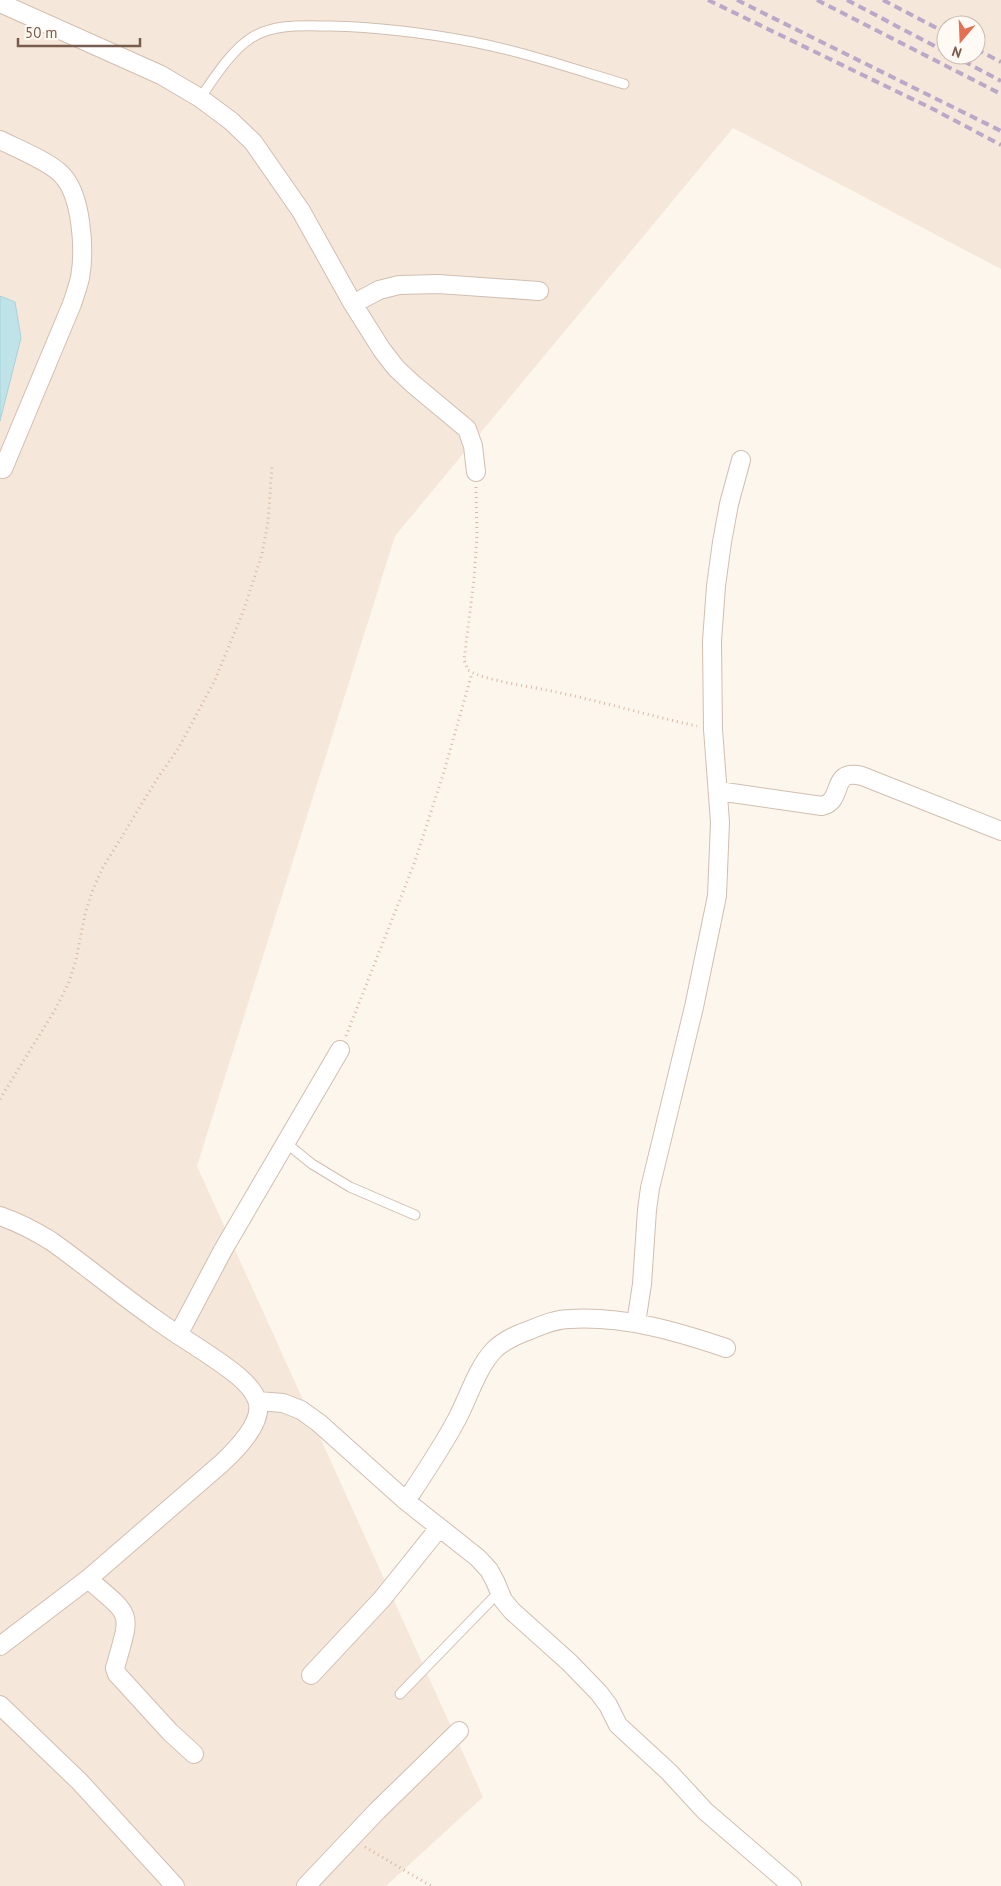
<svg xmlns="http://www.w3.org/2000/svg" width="1001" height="1886" font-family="'PT Sans',sans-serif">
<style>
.residential{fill:#f5e8da;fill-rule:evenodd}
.water{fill:#bfe3e8;stroke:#a5d3da}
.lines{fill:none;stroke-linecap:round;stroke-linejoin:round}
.service-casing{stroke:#d1beb0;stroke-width:11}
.minor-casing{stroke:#d1beb0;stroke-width:20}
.path{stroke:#d9b8a5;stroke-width:3;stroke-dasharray:1 4;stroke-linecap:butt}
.service{stroke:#fff;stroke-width:9}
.minor{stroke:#fff;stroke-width:18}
.rail{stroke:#b9a8c9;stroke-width:4;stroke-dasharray:8 5;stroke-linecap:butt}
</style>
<rect width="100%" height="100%" fill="#fdf6ec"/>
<path class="residential" d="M0 0H1001V269L733 128 395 536 197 1166 483 1797 386 1886H0ZM946 25H976V55H946Z"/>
<path class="water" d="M0 296 15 302 21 338 0 421Z"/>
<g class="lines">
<g class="service-casing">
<path id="service" d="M200 98C215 77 230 52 251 38 274 23 304 26 330 26 378 27 426 33 473 42 524 52 574 69 624 84
M286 1143 312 1164 350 1187 415 1215
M400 1694 499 1592"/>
</g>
<g class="minor-casing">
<path id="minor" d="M0 3 161 75 200 98 231 121 253 142 301 211 353 304 382 350 396 368 413 384 467 429 473 446 476 472
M0 140C16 148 50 162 61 174 82 194 85 250 80 278 78 286 75 295 72 304L3 469
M353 304 379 290 399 285 438 284 539 291
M718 791 822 806C845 801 829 768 862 776L1001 831
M0 1216C17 1222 35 1231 51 1241 85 1265 117 1292 151 1316 179 1337 211 1354 238 1376 245 1382 254 1391 257 1400 265 1421 236 1450 222 1463L88 1579 0 1646
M636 1323 642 1284 647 1210 650 1188 694 1007 717 896 720 822 713 729 712 641 716 586 722 542 729 504 741 460
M178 1335 223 1250 340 1050
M258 1401 283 1403 301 1410 319 1423 406 1501 478 1558 489 1570 495 1581 503 1600 512 1611 570 1663 599 1693 608 1705 618 1725 669 1772 705 1811 792 1886
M406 1501C424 1474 443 1446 458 1417 469 1396 477 1368 494 1350 504 1340 516 1335 530 1330 542 1325 556 1319 570 1319 624 1316 676 1331 726 1348
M88 1579C134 1618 131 1611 115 1668L117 1674 170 1732 194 1754
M311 1675 382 1599 439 1528
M0 1705 80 1782 175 1886
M306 1886 377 1811 459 1731"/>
</g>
<path class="path" d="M476 487 477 535 474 579 464 660 468 670C484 681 535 687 556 692 604 702 650 716 697 726
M346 1036 414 864 443 775 472 673
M0 1099 55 1010 69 982 76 960 85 914 92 892 102 869 157 779 178 749 215 680 243 612 262 554 268 522 272 466
M365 1847 431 1886"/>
<use href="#service" class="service"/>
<use href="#minor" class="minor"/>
<path class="rail" d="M708 0 933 109 1001 145
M737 0 1001 131
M817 0 1001 94
M847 0 946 52
M883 0 946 33
M976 49 1001 62
M952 55 1001 81"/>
</g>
<g transform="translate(961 40) rotate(199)"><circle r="24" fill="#fffaf3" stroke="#cabbb1"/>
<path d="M0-4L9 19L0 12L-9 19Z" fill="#e76f51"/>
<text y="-8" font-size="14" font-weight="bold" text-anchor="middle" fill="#7a5c4d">N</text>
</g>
<path d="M18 38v8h122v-8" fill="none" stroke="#7a5c4d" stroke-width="2.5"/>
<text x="25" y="38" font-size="15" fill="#7a5c4d" stroke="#fffaf3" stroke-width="4" paint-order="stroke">50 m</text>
</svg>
